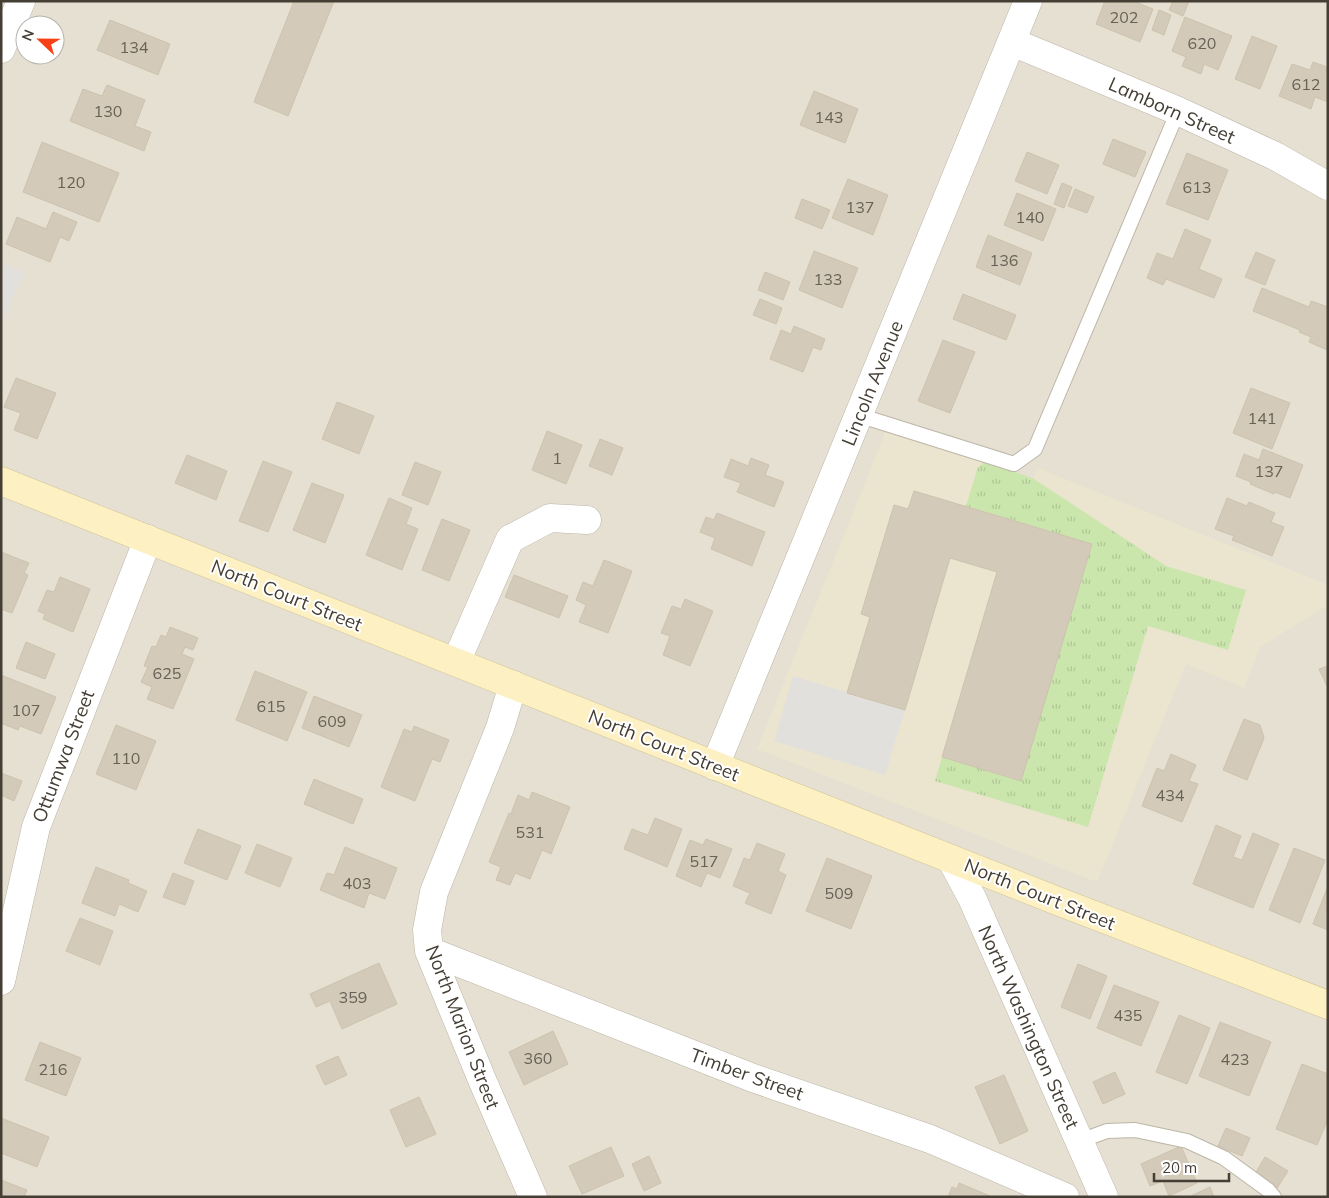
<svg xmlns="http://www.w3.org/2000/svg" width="1329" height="1198" font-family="Mulish,sans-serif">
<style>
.residential{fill:#e5e0d2;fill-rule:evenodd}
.education{fill:#ebe4ce}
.grass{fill:url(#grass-tufts)}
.parking{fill:#e2e0dc}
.building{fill:#d3caba;stroke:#cdc2ad}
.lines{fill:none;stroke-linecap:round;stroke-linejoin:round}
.service-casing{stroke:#bdb6a7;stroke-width:16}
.minor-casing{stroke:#bdb6a7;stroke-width:29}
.tertiary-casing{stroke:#bdb6a7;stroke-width:29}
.secondary-casing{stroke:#d1c295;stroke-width:29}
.service{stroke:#fff;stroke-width:14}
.minor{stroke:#fff;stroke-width:28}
.tertiary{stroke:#fff;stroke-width:28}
.secondary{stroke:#fdf1c3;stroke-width:28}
.labels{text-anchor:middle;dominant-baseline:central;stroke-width:4;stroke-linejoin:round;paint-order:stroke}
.number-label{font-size:16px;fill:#686156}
.street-label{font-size:19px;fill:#443e34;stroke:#fff}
</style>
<defs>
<pattern id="grass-tufts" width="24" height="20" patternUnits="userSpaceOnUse" patternTransform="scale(1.25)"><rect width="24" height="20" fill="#cae6ad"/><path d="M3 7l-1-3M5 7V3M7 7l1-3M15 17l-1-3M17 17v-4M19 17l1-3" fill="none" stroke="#afc695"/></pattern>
</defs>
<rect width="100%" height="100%" fill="#f2eee4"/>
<path class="residential" d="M1 1H1328V1197H1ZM25 25H55V55H25Z"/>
<path class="education" d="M889 424 1033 479 1038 468 1328 585V605L1260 647 1244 688 1186 664 1097 882 757 749Z"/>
<path class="grass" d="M986 461 1034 479 1166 566 1246 590 1228 650 1148 626 1088 827 935 781 942 757 1020 781 1092 544 966 506 978 467Z"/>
<path class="parking" d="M1 263 24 272 1 327Z
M793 676 905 710 885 775 774 741Z"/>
<path class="building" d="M294 1H334L288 116 254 102Z
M1105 1H1133L1153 9 1140 42 1096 24Z
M1173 1H1189L1183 16 1169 10Z
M1159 10 1171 15 1164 35 1152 30Z
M1185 17 1232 36 1218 70 1204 64 1201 74 1182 66 1186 57 1172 51Z
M110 20 170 44 158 75 97 50Z
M1252 36 1277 46 1260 89 1235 79Z
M1313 62 1327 67 1326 71 1328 72V102L1315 97 1311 109 1279 96 1292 64 1310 70Z
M107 85 145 100 135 126 151 132 144 151 70 121 83 89 102 96Z
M814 91 858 109 845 143 800 125Z
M1113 139 1146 152 1135 177 1103 164Z
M42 142 119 173 99 222 23 192Z
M1027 152 1059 165 1047 194 1015 181Z
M1187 153 1228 170 1208 220 1166 204Z
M848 179 888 195 873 235 832 218Z
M1062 183 1072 187 1064 208 1054 204Z
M1075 189 1094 197 1087 213 1068 206Z
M1017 193 1056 209 1043 241 1004 225Z
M802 199 830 210 822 229 795 218Z
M53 212 77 222 69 241 60 237 50 262 6 244 17 217 46 229Z
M1185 229 1211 240 1199 269 1222 279 1214 298 1166 279 1163 285 1147 278 1157 253 1173 259Z
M988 235 1032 253 1020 285 976 267Z
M814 251 858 268 842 308 799 290Z
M1256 252 1275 260 1265 285 1245 277Z
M765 272 790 282 783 300 758 290Z
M1262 288 1309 307 1311 301 1328 307 1327 350 1309 342 1311 337 1299 332 1300 330 1253 311Z
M963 294 1016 315 1006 340 953 319Z
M760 299 782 308 776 324 753 315Z
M794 326 825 339 821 350 813 347 803 372 770 359 781 330 791 334Z
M943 340 975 352 950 413 918 401Z
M16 378 56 393 37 439 14 430 21 413 4 407Z
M1251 388 1290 403 1272 449 1233 433Z
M337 402 374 416 359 454 322 439Z
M547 431 582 445 566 484 532 470Z
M600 439 623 448 612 475 589 466Z
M1263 449 1303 465 1290 498 1275 492 1274 494 1250 484 1251 482 1236 476 1244 454 1259 460Z
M187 455 227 471 216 500 175 483Z
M751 458 769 465 765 475 784 482 774 507 737 492 741 483 724 477 731 459 748 466Z
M263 461 292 472 268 532 239 521Z
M415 462 441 472 428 505 402 495Z
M312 483 344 495 325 543 293 530Z
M914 491 1092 544 1021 781 942 757 997 572 950 558 905 710 847 693 870 617 861 614 894 505 908 509Z
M389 498 412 508 406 524 418 529 402 570 366 555Z
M1227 498 1247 506 1249 502 1275 513 1271 522 1284 527 1272 556 1232 540 1234 536 1215 529Z
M717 513 765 532 752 566 711 549 715 538 700 532 706 517 714 520Z
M442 519 470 530 449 581 422 570Z
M1 552 29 563 24 573 28 575 12 613 1 609Z
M604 560 632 571 608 633 579 622 586 605 576 600 583 582 593 586Z
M514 575 568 596 559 618 505 597Z
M60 577 90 589 73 632 43 619 45 614 38 611 47 590 54 592Z
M685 599 713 611 690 666 663 655 670 636 661 633 672 606 681 609Z
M170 627 198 638 193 650 185 647 182 654 194 659 173 709 147 699 152 687 141 682 148 667 144 666 152 646 156 647 161 635 166 637Z
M26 642 55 654 45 679 16 668Z
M1328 666V688L1319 669Z
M255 671 307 692 287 741 236 720Z
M1 675 56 697 41 734 20 726 18 730 1 723Z
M314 696 362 715 349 747 302 728Z
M1244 719 1260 725 1264 738 1247 780 1223 770Z
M116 725 156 741 136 790 96 774Z
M414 726 449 740 440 762 432 759 415 801 381 787 404 729 412 732Z
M1171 754 1196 765 1189 781 1198 784 1182 822 1142 806 1157 768 1164 771Z
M1 773 22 781 14 801 1 795Z
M314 779 363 799 353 824 304 804Z
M532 792 570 807 551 854 542 850 530 879 515 873 510 885 496 880 501 867 489 862 509 813 511 814 518 795 529 800Z
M655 818 682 829 667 867 624 849 632 829 648 835Z
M1216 825 1241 836 1233 857 1242 860 1253 833 1279 844 1253 908 1193 884Z
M198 829 241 846 227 880 184 863Z
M706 839 732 849 720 878 707 873 701 887 676 876 690 840 703 845Z
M757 843 785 854 778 871 786 875 771 914 745 903 750 893 733 886 744 858 750 860Z
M257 844 292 858 280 887 245 873Z
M345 847 397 868 385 899 369 893 364 908 320 890 327 873 334 875Z
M1294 848 1325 860 1300 923 1269 910Z
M827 858 872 876 851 929 806 911Z
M96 867 129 880 128 883 147 891 138 912 119 904 115 916 82 903Z
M173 873 194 881 185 905 163 897Z
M1328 886V930L1313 924Z
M80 918 113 931 100 965 66 951Z
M379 963 397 1004 342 1029 330 1001 316 1007 310 994Z
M1078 964 1107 976 1090 1019 1061 1007Z
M1114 985 1159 1002 1141 1046 1097 1028Z
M1179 1015 1210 1028 1187 1084 1156 1072Z
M1220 1022 1271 1042 1249 1096 1199 1076Z
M553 1031 568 1064 524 1085 509 1052Z
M40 1042 81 1058 66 1096 25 1080Z
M338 1056 347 1075 325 1085 316 1066Z
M1302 1064 1328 1074V1119L1317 1145 1276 1129Z
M1115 1072 1125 1094 1103 1104 1093 1082Z
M1004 1075 1028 1131 1000 1144 975 1087Z
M419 1097 436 1134 406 1147 390 1110Z
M1 1118 49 1137 37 1167 1 1153Z
M1226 1128 1250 1138 1242 1156 1218 1146Z
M1181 1146 1197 1183 1169 1196 1163 1181 1150 1186 1141 1164Z
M611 1147 624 1176 582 1194 569 1166Z
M649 1156 661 1183 644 1191 632 1164Z
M1265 1157 1288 1171 1277 1188 1255 1174Z
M1 1180 27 1190 24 1197H1Z
M959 1183 990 1196V1197H948L952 1187 957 1189Z
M1210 1187 1214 1197H1189Z"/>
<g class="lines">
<g class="service-casing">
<path id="service" d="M858 415 1014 464 1035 449 1178 111
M1080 1141 1107 1131 1135 1130 1187 1141 1224 1158 1268 1190 1274 1197"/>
</g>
<g class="minor-casing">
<path id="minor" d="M1012 42 1178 111 1275 156 1328 186
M1 49 21 1
M456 662 510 539 550 518 587 520
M513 685 500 728 434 892 427 930 429 951 483 1082 533 1197
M715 766 1028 1
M429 951 753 1078 930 1139 1065 1197
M1 981 36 827 148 539"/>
</g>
<g class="tertiary-casing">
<path id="tertiary" d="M951 859 972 898 1104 1197"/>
</g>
<g class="secondary-casing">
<path id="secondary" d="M1 481 769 787 1060 902 1328 1005"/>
</g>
<use href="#service" class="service"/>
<use href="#minor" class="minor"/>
<use href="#tertiary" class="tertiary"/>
<use href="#secondary" class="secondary"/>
</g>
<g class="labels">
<g class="number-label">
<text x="1124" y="17">202</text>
<text x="1202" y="43">620</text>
<text x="134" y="47">134</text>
<text x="1306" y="84">612</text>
<text x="108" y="111">130</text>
<text x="829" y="117">143</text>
<text x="71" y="182">120</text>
<text x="1197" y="187">613</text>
<text x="860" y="207">137</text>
<text x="1030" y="217">140</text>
<text x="1004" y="260">136</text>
<text x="828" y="279">133</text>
<text x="1262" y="418">141</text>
<text x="557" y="458">1</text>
<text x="1269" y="471">137</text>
<text x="167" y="673">625</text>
<text x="271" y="706">615</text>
<text x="26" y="710">107</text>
<text x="332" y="721">609</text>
<text x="126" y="758">110</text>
<text x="1170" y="795">434</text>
<text x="530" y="832">531</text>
<text x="704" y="861">517</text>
<text x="357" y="883">403</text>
<text x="839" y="893">509</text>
<text x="353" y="997">359</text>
<text x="1128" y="1015">435</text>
<text x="538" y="1058">360</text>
<text x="1235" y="1059">423</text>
<text x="53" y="1069">216</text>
</g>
<g class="street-label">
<text transform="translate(1172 110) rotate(24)">Lamborn Street</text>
<text transform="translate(872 383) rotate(-68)">Lincoln Avenue</text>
<text transform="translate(287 595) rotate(22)">North Court Street</text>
<text transform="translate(664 745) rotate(22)">North Court Street</text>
<text transform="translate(63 756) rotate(-69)">Ottumwa Street</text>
<text transform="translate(1040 894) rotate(22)">North Court Street</text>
<text transform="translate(463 1027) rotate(69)">North Marion Street</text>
<text transform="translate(1029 1027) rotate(66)">North Washington Street</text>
<text transform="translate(747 1074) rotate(20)">Timber Street</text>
</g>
</g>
<rect width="1329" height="1198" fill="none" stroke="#443e34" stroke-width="5"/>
<g transform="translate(40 40) rotate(292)"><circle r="24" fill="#ffffff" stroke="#b4b2ae"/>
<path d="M0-4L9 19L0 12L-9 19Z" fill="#f54018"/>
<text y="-8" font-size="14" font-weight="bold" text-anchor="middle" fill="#443e34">N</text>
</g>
<path d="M1154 1173v8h75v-8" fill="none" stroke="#443e34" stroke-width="2.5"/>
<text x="1162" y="1173" font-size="15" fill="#443e34" stroke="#ffffff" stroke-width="4" paint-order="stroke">20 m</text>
</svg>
